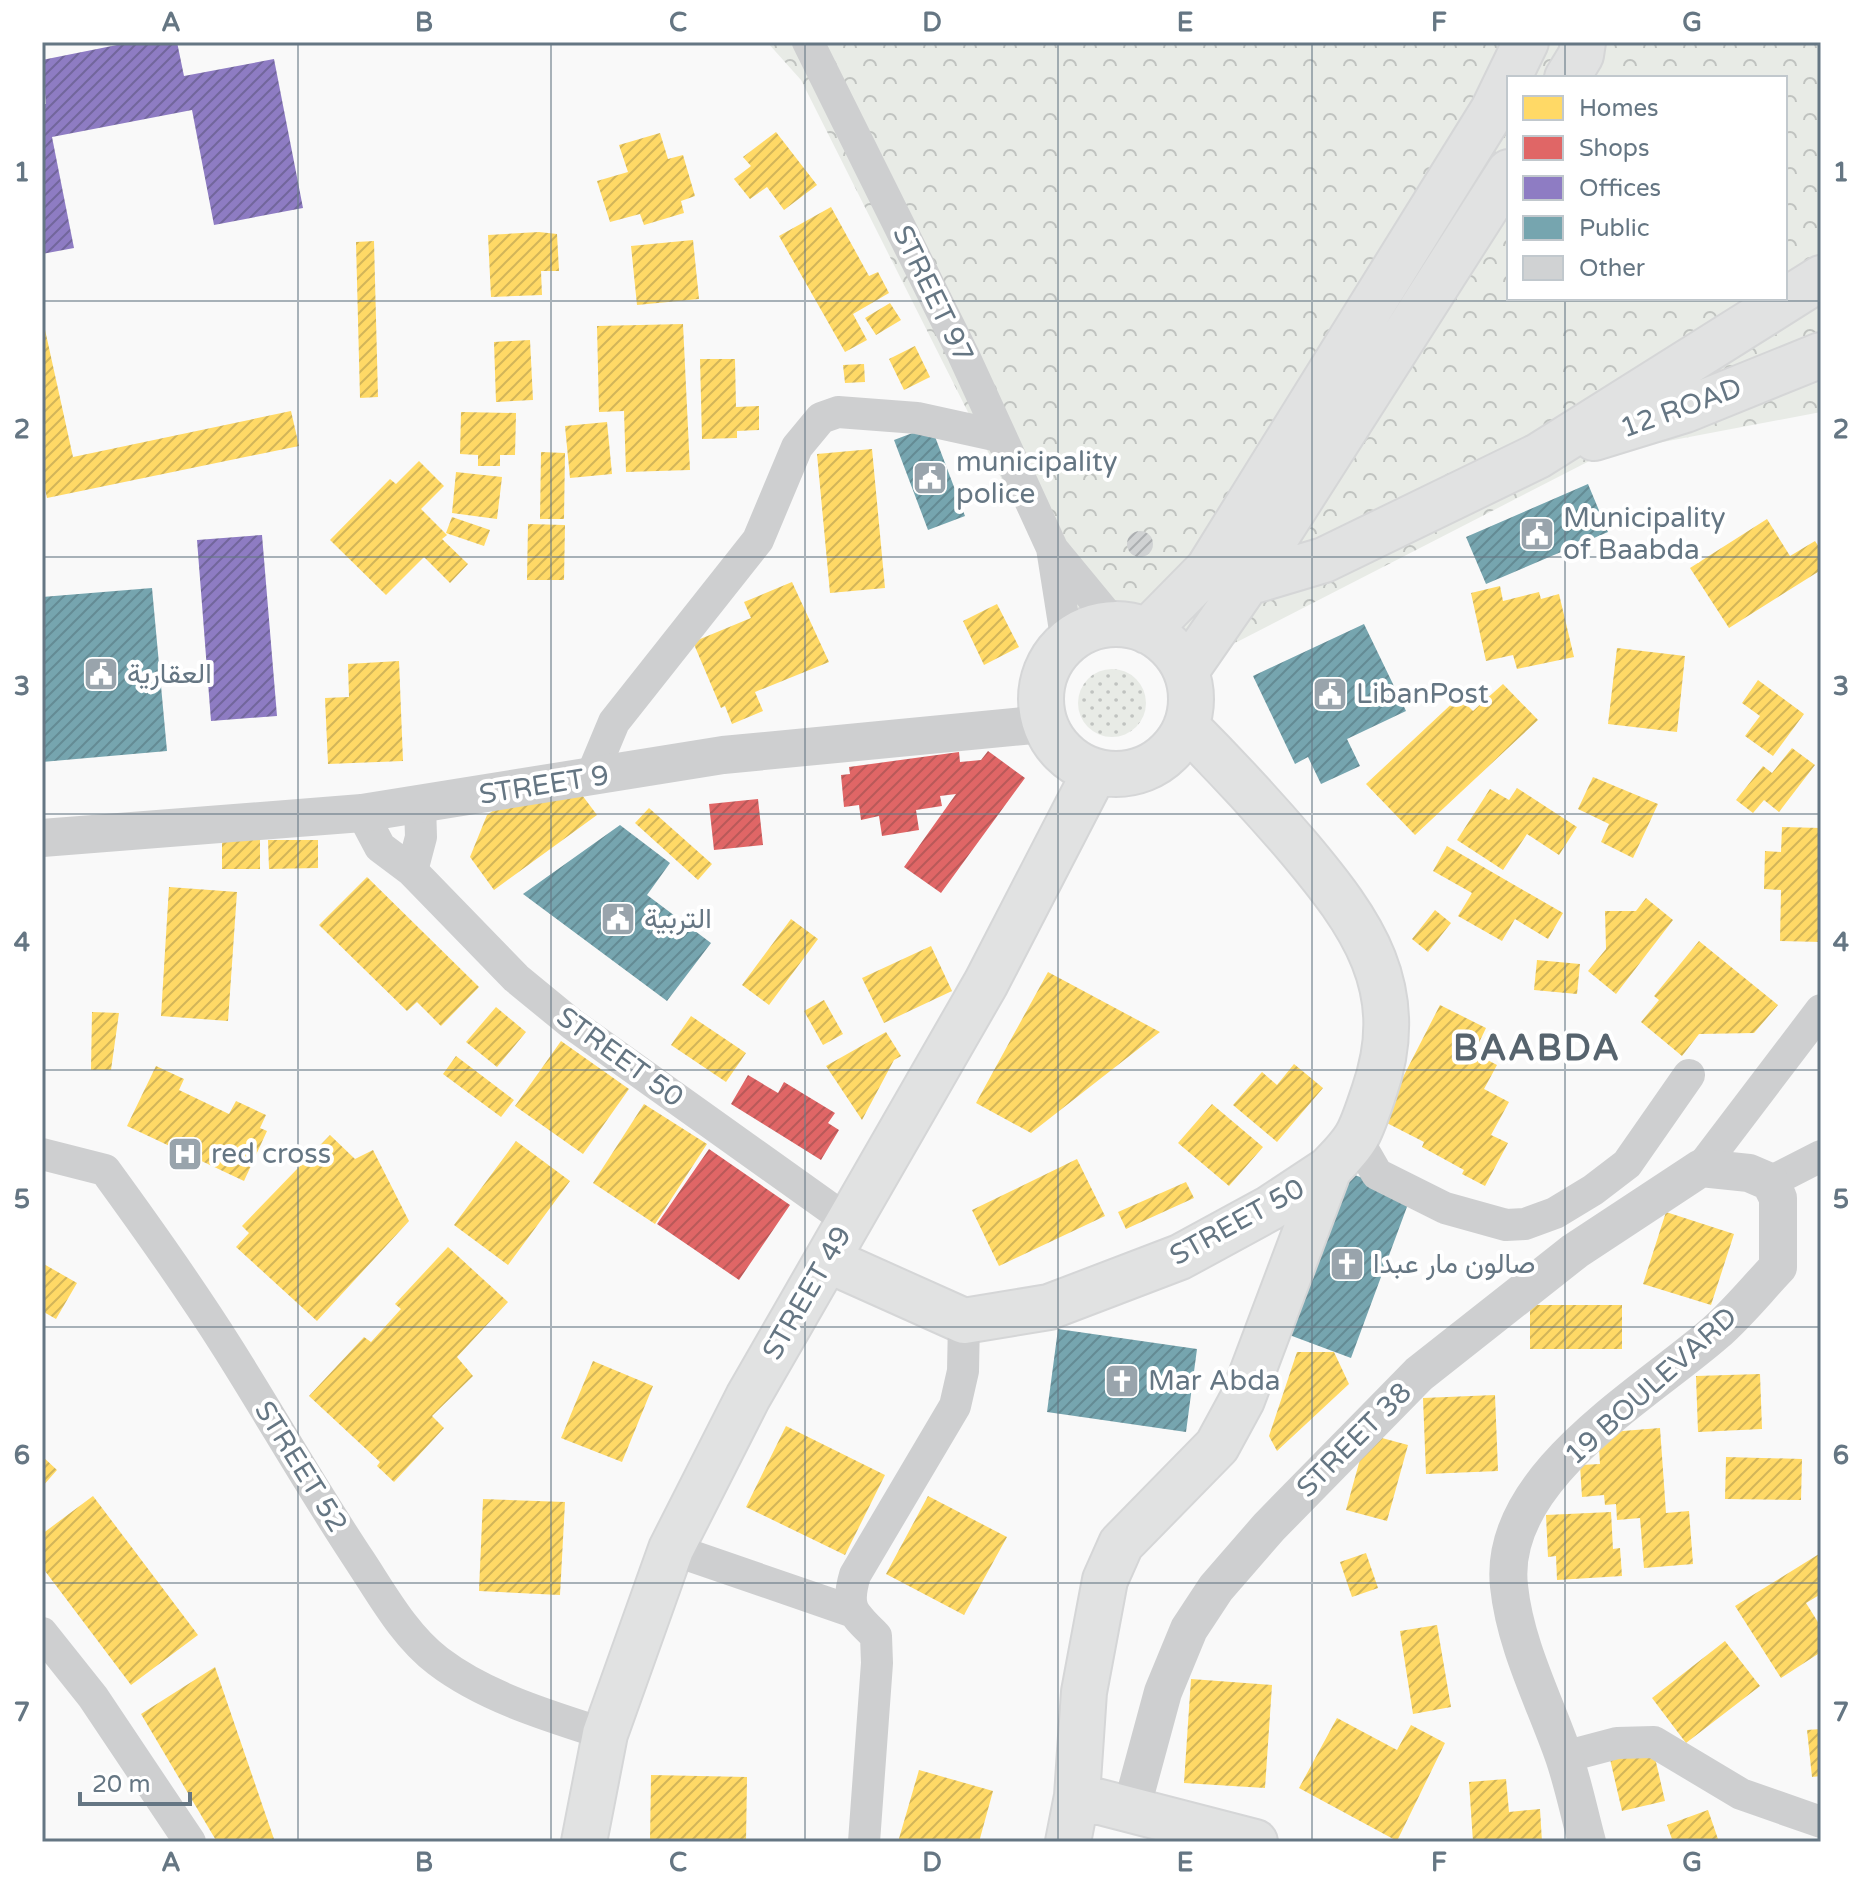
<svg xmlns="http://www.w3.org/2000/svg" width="1863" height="1884" font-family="'Varela Round',Vazirmatn,sans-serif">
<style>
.green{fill:url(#green-dots)}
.forest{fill:url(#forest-crowns);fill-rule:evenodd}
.homes{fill:url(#homes-hatch)}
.shops{fill:url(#shops-hatch)}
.offices{fill:url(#offices-hatch)}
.public{fill:url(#public-hatch)}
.building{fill:url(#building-hatch)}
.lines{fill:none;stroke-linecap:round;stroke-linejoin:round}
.secondary-casing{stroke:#d5d6d7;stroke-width:48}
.minor{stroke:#cecfd0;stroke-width:32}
.tertiary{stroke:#cecfd0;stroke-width:38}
.secondary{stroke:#e1e2e2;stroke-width:44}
.grid{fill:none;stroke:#657683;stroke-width:2;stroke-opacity:0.55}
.labels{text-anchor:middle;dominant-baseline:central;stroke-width:8;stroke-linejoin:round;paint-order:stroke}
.street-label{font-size:28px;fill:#657683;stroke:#fff}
.poi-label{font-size:28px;fill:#657683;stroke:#fff;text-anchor:start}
.district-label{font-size:36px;font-weight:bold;letter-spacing:2px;fill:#57646e;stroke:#fff}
.neatline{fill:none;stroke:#657683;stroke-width:3}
.grid-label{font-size:26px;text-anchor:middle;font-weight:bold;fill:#657683}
</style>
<defs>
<pattern id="green-dots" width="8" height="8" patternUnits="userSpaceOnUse" patternTransform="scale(2)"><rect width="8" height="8" fill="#e8ebe6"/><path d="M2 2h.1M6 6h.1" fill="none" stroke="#c0c3c0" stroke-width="1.8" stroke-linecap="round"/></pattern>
<pattern id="forest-crowns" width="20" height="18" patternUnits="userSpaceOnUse" patternTransform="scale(2)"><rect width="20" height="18" fill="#e8ebe6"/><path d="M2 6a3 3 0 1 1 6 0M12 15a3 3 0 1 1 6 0" fill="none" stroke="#c0c3c0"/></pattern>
<pattern id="homes-hatch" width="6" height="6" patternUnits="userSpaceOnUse" patternTransform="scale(2)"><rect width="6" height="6" fill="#ffd966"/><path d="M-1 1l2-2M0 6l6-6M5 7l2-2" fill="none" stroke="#d2b559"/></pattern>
<pattern id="shops-hatch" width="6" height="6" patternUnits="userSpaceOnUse" patternTransform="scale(2)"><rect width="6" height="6" fill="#e06666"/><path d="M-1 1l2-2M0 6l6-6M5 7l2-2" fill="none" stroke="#b95959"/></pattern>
<pattern id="offices-hatch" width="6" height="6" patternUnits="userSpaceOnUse" patternTransform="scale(2)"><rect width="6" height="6" fill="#8e7cc3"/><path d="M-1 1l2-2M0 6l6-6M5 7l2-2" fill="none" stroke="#72669c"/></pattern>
<pattern id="public-hatch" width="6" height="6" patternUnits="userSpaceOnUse" patternTransform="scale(2)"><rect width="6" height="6" fill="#76a5af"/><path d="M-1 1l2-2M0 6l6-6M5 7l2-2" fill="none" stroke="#648b94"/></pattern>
<pattern id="building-hatch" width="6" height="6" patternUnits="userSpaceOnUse" patternTransform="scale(2)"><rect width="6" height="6" fill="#d0d2d3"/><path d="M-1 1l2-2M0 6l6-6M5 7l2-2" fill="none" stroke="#acafb1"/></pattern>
</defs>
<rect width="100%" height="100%" fill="#f9f9f9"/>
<path class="green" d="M1078 703a34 34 0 1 1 68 0a34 34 0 1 1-68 0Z"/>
<path class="forest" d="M767 42H1821V412L1605 453 1200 661 1071 617 801 80ZM1509 78H1785V298H1509Z"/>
<path class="homes" d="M776 132 817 185 784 210 767 187 750 199 734 179 751 166 743 157Z
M660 133 668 159 683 155 695 196 681 201 684 213 644 225 640 214 610 222 597 181 628 172 619 145Z
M831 207 869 276 878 272 889 293 853 314 867 340 845 352 779 236Z
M539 232 557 234 559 271H541L542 295 491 297 488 235Z
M693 240 699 299 637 305 631 246Z
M374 241 378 397 360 398 356 242Z
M890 303 901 320 876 335 865 318Z
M42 316 73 457 291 411 299 446 47 498 42 476Z
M683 324 690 470 626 472 624 411 599 412 597 326Z
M530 340 533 400 496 402 494 342Z
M915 346 930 377 904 390 889 359Z
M700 359H735L736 407 759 406V430L737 431V438L702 439Z
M864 364 865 382 845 383 843 365Z
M461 412 516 413 515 455H500V466H478V455L460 454Z
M607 422 612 474 570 478 565 426Z
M872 449 885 588 830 593 817 454Z
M541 452 565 453 564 519H540Z
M419 461 444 486 421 509 447 535 442 539 468 564 450 583 424 557 386 595 330 540 390 479 396 484Z
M456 472 502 477 497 519 452 513Z
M452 517 490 530 484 546 446 533Z
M1767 519 1790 556 1815 541 1821 550V570L1729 628 1690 568Z
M528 524 565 525 564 580H527Z
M792 582 829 662 755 692 763 711 732 724 725 706 721 708 693 642 751 618 744 602Z
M1500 586 1503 601 1539 592 1541 599 1559 594 1574 657 1517 669 1513 655 1486 661 1471 593Z
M997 604 1019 647 984 665 963 621Z
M1617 648 1685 656 1677 732 1608 724Z
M399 661 403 761 328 764 325 698 349 697 348 664Z
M1758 680 1804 714 1773 756 1745 736 1760 716 1742 703Z
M1503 684 1538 720 1415 835 1366 784 1459 697 1473 711Z
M1792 748 1815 765 1779 812 1764 800 1753 813 1736 800 1763 766 1772 773Z
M1593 777 1658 804 1633 858 1601 842 1609 824 1578 809Z
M573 783 597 815 494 890 470 857 487 815 519 792Z
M1517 788 1577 827 1559 855 1527 834 1503 870 1457 840 1490 789 1509 800Z
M649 808 712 864 698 880 635 823Z
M1782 827 1821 828V942L1780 941 1781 890 1764 889 1765 851 1781 852Z
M222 835H260V869H222Z
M268 840H318V868L269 869Z
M1447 846 1563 913 1548 939 1515 919 1502 941 1458 916 1472 893 1433 871Z
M367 877 479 987 441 1026 417 1002 407 1011 319 925Z
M169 887 237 892 228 1021 161 1016Z
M1646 898 1673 920 1616 994 1588 971 1606 949 1605 911H1636Z
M1435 910 1451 923 1428 952 1412 939Z
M791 919 818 939 769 1005 742 985Z
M1699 941 1778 1005 1754 1033 1699 1034 1682 1056 1641 1022 1659 1000 1654 996Z
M931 946 952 991 884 1023 862 978Z
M1537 960 1580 964 1577 994 1534 990Z
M1048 972 1160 1032 1031 1133 976 1103Z
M824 1000 843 1034 823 1045 804 1011Z
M1440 1005 1486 1028 1474 1053 1497 1065 1484 1089 1509 1102 1491 1135 1508 1143 1485 1186 1462 1174 1464 1170 1422 1147 1424 1142 1381 1120Z
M496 1007 526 1032 497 1067 466 1042Z
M92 1012 119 1013 111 1070H91Z
M691 1016 746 1053 726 1082 671 1045Z
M886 1032 901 1056 894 1060 862 1120 826 1066Z
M561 1041 629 1089 583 1154 515 1106Z
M456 1056 514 1100 501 1117 443 1074Z
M1294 1064 1323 1088 1277 1142 1233 1105 1262 1072 1277 1085Z
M156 1066 184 1079 179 1090 229 1114 236 1101 266 1115 260 1128 267 1131 244 1181 127 1126Z
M644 1104 707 1144 655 1224 593 1183Z
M1212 1104 1263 1147 1229 1186 1178 1143Z
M330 1135 355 1159 373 1150 409 1221 317 1321 236 1247 249 1233 242 1226Z
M516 1141 570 1181 508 1265 454 1225Z
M1077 1159 1105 1216 999 1266 972 1210Z
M1186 1182 1194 1198 1126 1229 1118 1212Z
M1666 1212 1734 1234 1711 1305 1643 1284Z
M448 1247 508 1302 457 1357 473 1376 432 1416 444 1428 394 1482 377 1466 380 1462 309 1396 364 1337 371 1342 401 1309 395 1304Z
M42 1263 77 1283 56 1319 42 1311Z
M1530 1305H1622V1349H1530Z
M1297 1352H1334L1349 1384 1277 1451 1269 1436Z
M593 1361 653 1386 622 1462 561 1438Z
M1760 1374 1762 1429 1698 1432 1696 1376Z
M1495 1395 1498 1471 1426 1474 1423 1398Z
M786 1426 885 1475 845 1555 746 1507Z
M1660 1428 1666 1513 1689 1511 1693 1564 1644 1568 1640 1518 1617 1520 1616 1504 1605 1505 1604 1495 1582 1497 1580 1465 1600 1464 1598 1433Z
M1367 1434 1408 1445 1387 1521 1346 1510Z
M42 1456 57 1470 42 1487Z
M1726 1457 1802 1459 1801 1500 1725 1499Z
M93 1496 198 1635 131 1685 42 1567V1534Z
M928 1496 1007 1537 964 1615 886 1574Z
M483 1499 565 1502 560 1595 479 1591Z
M1611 1512 1613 1549 1620 1548 1622 1576 1557 1580 1556 1556 1548 1557 1546 1515Z
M1366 1553 1378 1588 1352 1597 1340 1562Z
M1819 1554 1821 1594 1806 1603 1821 1627V1652L1781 1678 1735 1606Z
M1437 1625 1451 1707 1413 1714 1400 1631Z
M1725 1641 1760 1686 1686 1743 1652 1698Z
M215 1667 275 1842H217L141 1714Z
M1191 1679 1272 1685 1265 1788 1184 1783Z
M1337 1718 1397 1750 1411 1725 1445 1743 1397 1841 1299 1788Z
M1821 1729V1776L1812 1777 1807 1730Z
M1653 1749 1665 1801 1622 1811 1610 1759Z
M919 1770 993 1791 979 1842H898Z
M651 1775 747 1777 746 1842H650Z
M1506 1779 1509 1812 1540 1809 1542 1842H1473L1469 1782Z
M1708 1810 1719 1842H1673L1667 1825Z"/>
<path class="shops" d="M988 751 1025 778 941 893 904 867 956 794 940 796 942 806 916 810 919 830 882 836 879 816 861 820 859 805 844 807 841 775 850 774 849 767 959 752 960 762 981 760Z
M758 799 763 845 714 850 709 804Z
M748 1075 778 1093 784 1082 835 1113 828 1123 839 1130 821 1160 731 1104Z
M709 1149 790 1205 739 1280 657 1224Z"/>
<path class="offices" d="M132 42H177L184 76 274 59 303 208 214 225 192 110 52 137 74 248 42 254V104H46L42 60Z
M262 535 277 716 211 721 197 540Z"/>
<path class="public" d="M931 426 965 516 928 530 894 440Z
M1588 484 1608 532 1486 584 1466 537Z
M152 588 167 751 42 762V597Z
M1364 624 1406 711 1347 739 1360 766 1321 784 1308 757 1295 764 1253 676Z
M620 825 670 863 647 895 711 943 667 1001 523 894Z
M1344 1171 1411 1196 1351 1358 1284 1333Z
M1058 1329 1197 1349 1186 1432 1047 1412Z"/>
<path class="building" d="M1127 544a13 13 0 1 1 26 0a13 13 0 1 1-26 0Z"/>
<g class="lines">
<g class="secondary-casing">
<path id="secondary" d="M1567 78 1581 55 1583 42
M1594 438 1685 410 1821 355
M1208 569 1247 583 1324 560 1538 456 1821 278
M1041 699a75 75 0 1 1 150 0a75 75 0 1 1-150 0Z
M1147 631 1208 569 1493 110 1526 42
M1186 671 1247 583 1509 172
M828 1260 964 1321 1049 1307 1180 1257 1270 1208 1329 1169
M1077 1796 1255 1842
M584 1842 605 1734 671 1549 748 1397 986 983 1095 772
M1068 1842 1077 1796 1084 1692 1105 1580 1121 1544 1217 1446 1242 1400 1329 1169C1360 1138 1360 1133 1374 1092 1410 989 1362 923 1298 847 1262 805 1225 765 1186 726"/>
</g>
<path class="minor" d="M808 42 963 354 1052 548 1067 643
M1054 551 1115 625
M591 777 614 722 758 540 797 447 821 418 838 412 917 418 999 436
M362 813 380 847 412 871 516 978 572 1024 848 1221
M412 871 421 837 420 805
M1358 1141 1377 1174 1445 1208 1506 1225 1525 1224 1555 1213 1593 1190 1627 1164 1689 1075
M42 1154 105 1170C148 1229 190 1288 229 1350 273 1420 314 1492 360 1561 383 1596 405 1636 438 1661 485 1697 549 1716 605 1734
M1701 1168 1821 1010
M1770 1182 1821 1156
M671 1549 851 1611
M42 1633 93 1697 190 1842
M1564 1757 1617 1743 1654 1742 1741 1794 1821 1822
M864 1842 877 1663 876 1636C853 1613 845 1609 855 1575L955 1406 963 1371 964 1321"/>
<path class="tertiary" d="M42 838 362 813 723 755 1044 724
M1131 1810 1163 1692 1189 1629 1216 1588 1269 1527 1419 1374 1575 1251 1701 1168 1749 1173 1770 1182 1778 1198V1267C1757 1289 1738 1313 1715 1333 1644 1395 1497 1478 1509 1586 1515 1645 1544 1700 1563 1754 1573 1782 1579 1813 1587 1842"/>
<use href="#secondary" class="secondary"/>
</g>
<path class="grid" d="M298 42V1842M551 42V1842M805 42V1842M1058 42V1842M1312 42V1842M1565 42V78M1565 298V1842M42 301H1821M42 557H1821M42 814H1821M42 1070H1821M42 1327H1821M42 1583H1821"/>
<defs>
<g id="civic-square" transform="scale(1.8)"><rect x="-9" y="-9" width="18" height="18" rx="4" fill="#99a4ac" stroke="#fff"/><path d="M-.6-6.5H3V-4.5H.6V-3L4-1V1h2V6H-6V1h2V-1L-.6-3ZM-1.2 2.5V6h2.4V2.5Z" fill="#fff"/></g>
<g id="hospital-square" transform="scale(1.8)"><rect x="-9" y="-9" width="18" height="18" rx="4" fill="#99a4ac" stroke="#fff"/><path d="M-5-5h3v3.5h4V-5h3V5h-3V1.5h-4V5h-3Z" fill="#fff"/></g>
<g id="church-square" transform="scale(1.8)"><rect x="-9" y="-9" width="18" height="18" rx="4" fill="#99a4ac" stroke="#fff"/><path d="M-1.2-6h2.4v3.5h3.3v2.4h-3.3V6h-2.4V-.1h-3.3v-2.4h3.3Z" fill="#fff"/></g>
</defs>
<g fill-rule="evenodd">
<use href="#civic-square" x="930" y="478"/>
<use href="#civic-square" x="1537" y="534"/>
<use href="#civic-square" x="101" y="674"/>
<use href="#civic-square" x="1330" y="694"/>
<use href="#civic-square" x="618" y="919"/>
<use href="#hospital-square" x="185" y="1154"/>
<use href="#church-square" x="1347" y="1264"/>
<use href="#church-square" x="1122" y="1381"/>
</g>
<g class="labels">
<g class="street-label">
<text transform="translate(933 294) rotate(64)">STREET 97</text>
<text transform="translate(1681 408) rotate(-20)">12 ROAD</text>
<text transform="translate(544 785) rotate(-9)">STREET 9</text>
<text transform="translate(620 1057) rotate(36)">STREET 50</text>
<text transform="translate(1237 1222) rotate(-29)">STREET 50</text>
<text transform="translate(807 1293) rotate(-60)">STREET 49</text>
<text transform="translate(1651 1386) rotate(-42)">19 BOULEVARD</text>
<text transform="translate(1354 1440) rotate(-45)">STREET 38</text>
<text transform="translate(301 1467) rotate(58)">STREET 52</text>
</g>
<g class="poi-label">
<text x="956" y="462">municipality<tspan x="956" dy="32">police</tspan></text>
<text x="1563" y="518">Municipality<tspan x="1563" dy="32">of Baabda</tspan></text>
<text x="127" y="674">العقارية</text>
<text x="1356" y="694">LibanPost</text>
<text x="644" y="919">التربية</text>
<text x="211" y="1154">red cross</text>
<text x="1373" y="1264">صالون مار عبدا</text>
<text x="1148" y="1381">Mar Abda</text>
</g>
<g class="district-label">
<text x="1537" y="1048">BAABDA</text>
</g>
</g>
<rect width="1863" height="1884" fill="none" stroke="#ffffff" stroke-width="88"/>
<rect x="1507" y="76" width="280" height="224" fill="#ffffff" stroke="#c1c8cd" stroke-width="2"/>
<rect x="1523" y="96" width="40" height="24" fill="#ffd966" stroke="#c1c8cd" stroke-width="2"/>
<text x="1579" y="116" font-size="24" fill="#657683">Homes</text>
<rect x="1523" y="136" width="40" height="24" fill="#e06666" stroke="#c1c8cd" stroke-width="2"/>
<text x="1579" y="156" font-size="24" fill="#657683">Shops</text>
<rect x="1523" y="176" width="40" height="24" fill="#8e7cc3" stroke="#c1c8cd" stroke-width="2"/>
<text x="1579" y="196" font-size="24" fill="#657683">Offices</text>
<rect x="1523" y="216" width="40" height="24" fill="#76a5af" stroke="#c1c8cd" stroke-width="2"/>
<text x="1579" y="236" font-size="24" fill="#657683">Public</text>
<rect x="1523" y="256" width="40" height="24" fill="#d0d2d3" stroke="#c1c8cd" stroke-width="2"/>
<text x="1579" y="276" font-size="24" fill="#657683">Other</text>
<path d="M80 1792v12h110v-12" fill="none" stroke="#657683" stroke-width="4"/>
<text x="92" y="1792" font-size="24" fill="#657683" stroke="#ffffff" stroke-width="6" paint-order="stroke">20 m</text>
<rect x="44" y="44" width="1775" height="1796" class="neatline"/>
<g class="grid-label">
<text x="171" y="31">A</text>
<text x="424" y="31">B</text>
<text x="678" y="31">C</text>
<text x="932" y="31">D</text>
<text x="1185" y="31">E</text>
<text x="1439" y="31">F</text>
<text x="1692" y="31">G</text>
<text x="22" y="181">1</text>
<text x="1841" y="181">1</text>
<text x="22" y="438">2</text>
<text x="1841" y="438">2</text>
<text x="22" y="695">3</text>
<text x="1841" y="695">3</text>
<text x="22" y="951">4</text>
<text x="1841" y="951">4</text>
<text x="22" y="1208">5</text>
<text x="1841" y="1208">5</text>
<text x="22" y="1464">6</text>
<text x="1841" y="1464">6</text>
<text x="22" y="1721">7</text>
<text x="1841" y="1721">7</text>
<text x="171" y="1871">A</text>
<text x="424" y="1871">B</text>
<text x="678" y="1871">C</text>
<text x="932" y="1871">D</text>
<text x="1185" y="1871">E</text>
<text x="1439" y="1871">F</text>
<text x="1692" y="1871">G</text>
</g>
</svg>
